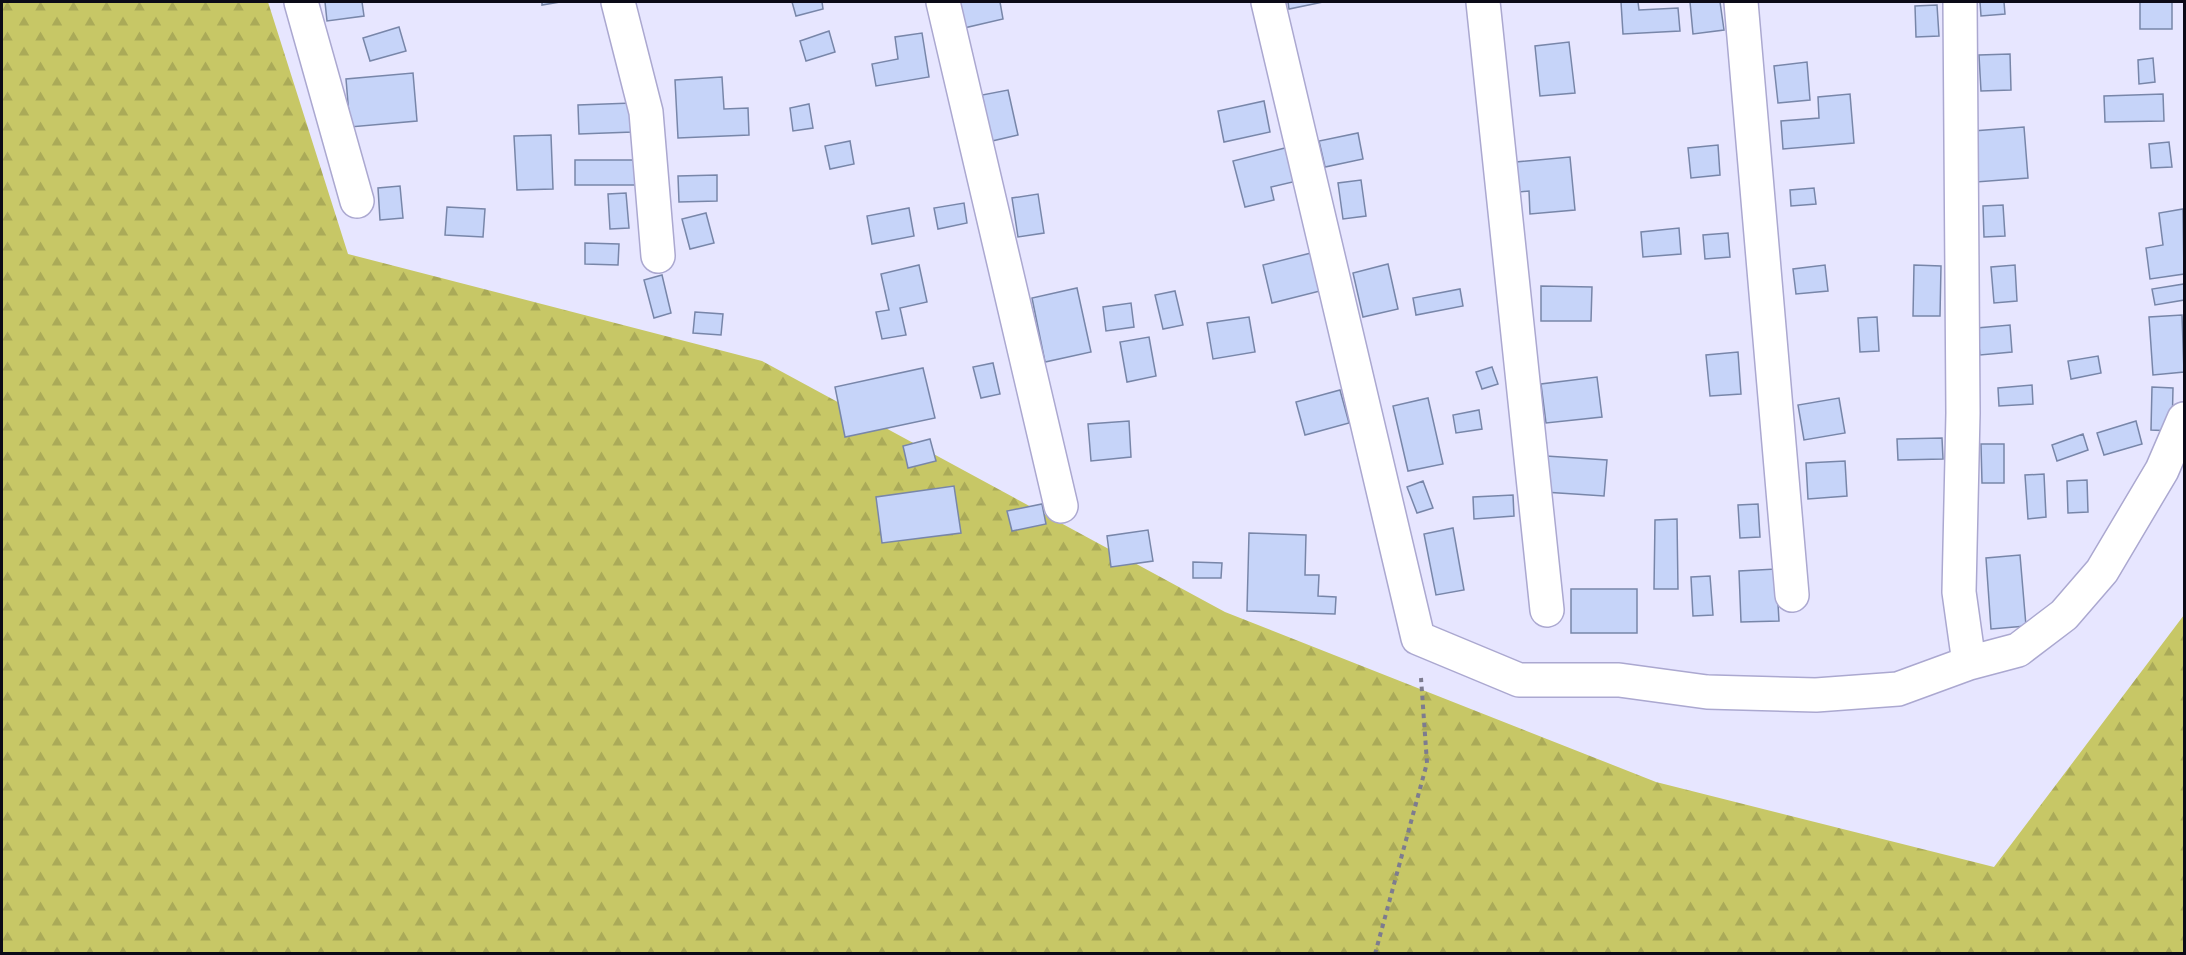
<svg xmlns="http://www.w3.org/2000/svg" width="2186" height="955" font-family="'Roboto Condensed',sans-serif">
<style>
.forest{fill:url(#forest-firs)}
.building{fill:#c6d4f9;stroke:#7886a9;stroke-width:1.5}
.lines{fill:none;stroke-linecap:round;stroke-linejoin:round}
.minor-casing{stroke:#aba8d0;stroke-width:36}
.path{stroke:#7d7c8f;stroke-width:4;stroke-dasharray:4.5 4.5;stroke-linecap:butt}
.minor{stroke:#fff;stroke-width:33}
</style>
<defs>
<pattern id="forest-firs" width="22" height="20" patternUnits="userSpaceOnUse" patternTransform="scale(1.5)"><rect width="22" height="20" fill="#c7c766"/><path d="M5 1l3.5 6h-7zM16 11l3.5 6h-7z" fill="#aaaa58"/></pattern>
</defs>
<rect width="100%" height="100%" fill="#e7e6ff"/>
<path class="forest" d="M2 2H268L348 254 762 361 1225 612 1656 782 1994 867 2184 615V953L2 954Z"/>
<path class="building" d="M325 2H362L364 16 327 21Z
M542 2H560L542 5Z
M792 2H822L823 9 796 16Z
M958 2H1000L1003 19 964 28Z
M1288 2H1323L1289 9Z
M1621 2H1638L1639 10 1678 8 1680 31 1623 34Z
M1690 2H1720L1724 30 1693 34Z
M1980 2H2004L2005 14 1981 16Z
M2140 2H2172V29H2140Z
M1937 5 1939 36 1916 37 1915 6Z
M399 27 406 51 370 61 363 38Z
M829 31 835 52 806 61 800 41Z
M922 33 929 77 876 86 872 64 898 59 895 37Z
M1569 42 1575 93 1540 96 1535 46Z
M2010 54 2011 90 1981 91 1979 55Z
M2153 58 2155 82 2139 84 2138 60Z
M1807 62 1810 100 1778 103 1774 66Z
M413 73 417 121 350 127 346 79Z
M722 77 724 109 748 108 749 135 678 138 675 80Z
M1008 90 1018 135 992 141 982 95Z
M1850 94 1854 143 1783 149 1781 121 1819 118 1818 97Z
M2163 94 2164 121 2105 122 2104 96Z
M1264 101 1270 132 1224 142 1218 111Z
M632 103 633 132 579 134 578 105Z
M809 104 813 128 793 131 790 108Z
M2024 127 2028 178 1976 182 1973 131Z
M1358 133 1363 159 1325 167 1319 141Z
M551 135 553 189 517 190 514 136Z
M850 141 854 164 830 169 825 146Z
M2169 142 2172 167 2151 168 2149 144Z
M1718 145 1720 175 1691 178 1688 148Z
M1289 147 1297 181 1271 187 1274 200 1245 207 1233 161Z
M1570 157 1575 210 1530 214 1529 191 1519 192 1516 162Z
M575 160H637L638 185H575Z
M717 175V201L679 202 678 176Z
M1361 180 1366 216 1343 219 1338 183Z
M400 186 403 218 380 220 378 188Z
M1814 188 1816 204 1791 206 1790 190Z
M626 193 629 228 610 229 608 194Z
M1038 194 1044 233 1018 237 1012 198Z
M964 203 967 223 938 229 934 208Z
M2003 205 2005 236 1984 237 1983 206Z
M447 207 485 209 483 237 445 235Z
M909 208 914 236 872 244 867 216Z
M2183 209 2184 274 2150 279 2146 248 2163 245 2159 213Z
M706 213 714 243 690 249 682 219Z
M1679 228 1681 254 1643 257 1641 232Z
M1728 233 1730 257 1705 259 1703 235Z
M585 243 619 244 618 265 585 264Z
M1315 252 1324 290 1272 303 1263 265Z
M1388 264 1398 309 1363 317 1353 273Z
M919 265 927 302 900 308 906 335 882 339 876 312 889 310 881 274Z
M1825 265 1828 291 1796 294 1793 269Z
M1914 265 1941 266 1940 316H1913Z
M2015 265 2017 301 1994 303 1991 267Z
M662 275 671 313 654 318 644 280Z
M2184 284V300L2155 305 2152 289Z
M1541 286 1592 287 1591 321H1541Z
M1077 288 1091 352 1045 362 1032 298Z
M1460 289 1463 306 1416 315 1413 298Z
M1175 291 1183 325 1163 329 1155 295Z
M1131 303 1134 327 1106 331 1103 307Z
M695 312 723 314 721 335 693 333Z
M2182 315 2184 372 2153 375 2149 317Z
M1249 317 1255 352 1213 359 1207 323Z
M1877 317 1879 351 1860 352 1858 318Z
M2010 325 2012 352 1980 355 1977 328Z
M1149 337 1156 376 1127 382 1120 342Z
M1738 352 1741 394 1710 396 1706 355Z
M2098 356 2101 373 2071 379 2068 361Z
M993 363 1000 394 981 398 973 367Z
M1492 367 1498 384 1482 389 1476 372Z
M923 368 935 418 845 437 835 387Z
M1597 377 1602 417 1546 423 1541 384Z
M2032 385 2033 404 1999 406 1998 388Z
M2152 387 2173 388 2172 431 2151 430Z
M1340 390 1349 423 1305 435 1296 402Z
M1428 398 1443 464 1408 471 1393 406Z
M1839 398 1845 433 1804 440 1798 405Z
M1479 410 1482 429 1456 433 1453 415Z
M1129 421 1131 457 1091 461 1088 424Z
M2136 421 2142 444 2104 455 2097 433Z
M2083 434 2088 450 2057 461 2052 445Z
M1942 438 1943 459 1898 460 1897 439Z
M930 439 936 461 908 468 903 446Z
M1981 444H2004V483H1982Z
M1546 456 1607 460 1604 496 1544 492Z
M1845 461 1847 496 1808 499 1806 463Z
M2044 474 2046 517 2028 519 2025 475Z
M2087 480 2088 512 2068 513 2067 481Z
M1423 481 1433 508 1417 513 1407 487Z
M954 486 961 533 882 543 876 497Z
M1513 495 1514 516 1474 519 1473 497Z
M1042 504 1046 524 1012 531 1007 511Z
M1758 504 1760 537 1740 538 1738 505Z
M1677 519 1678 589H1654L1655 520Z
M1453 528 1464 590 1436 595 1424 534Z
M1148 530 1153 561 1111 567 1107 536Z
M1249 533 1306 535 1305 575H1319L1318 596 1336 597 1335 614 1247 611Z
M2020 555 2026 626 1991 629 1986 558Z
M1193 562 1222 563 1221 578H1193Z
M1776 569 1779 621 1741 622 1739 571Z
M1710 576 1713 615 1693 616 1691 577Z
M1571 589H1637V633H1571Z"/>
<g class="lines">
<g class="minor-casing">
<path id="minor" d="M301 2 357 201
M618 2 646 112 658 256
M943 2 1061 506
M1268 2 1418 638 1519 680H1619L1707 692 1816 695 1898 689 1969 663 2018 650 2064 615 2102 571 2162 470 2184 419
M1483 2 1547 610
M1741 2 1792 595
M1960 2 1963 413 1959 592 1969 663"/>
</g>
<path class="path" d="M1375 954 1427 763 1421 678"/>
<use href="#minor" class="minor"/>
</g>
<rect width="2186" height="955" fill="none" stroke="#0b0a17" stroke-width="6"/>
</svg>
